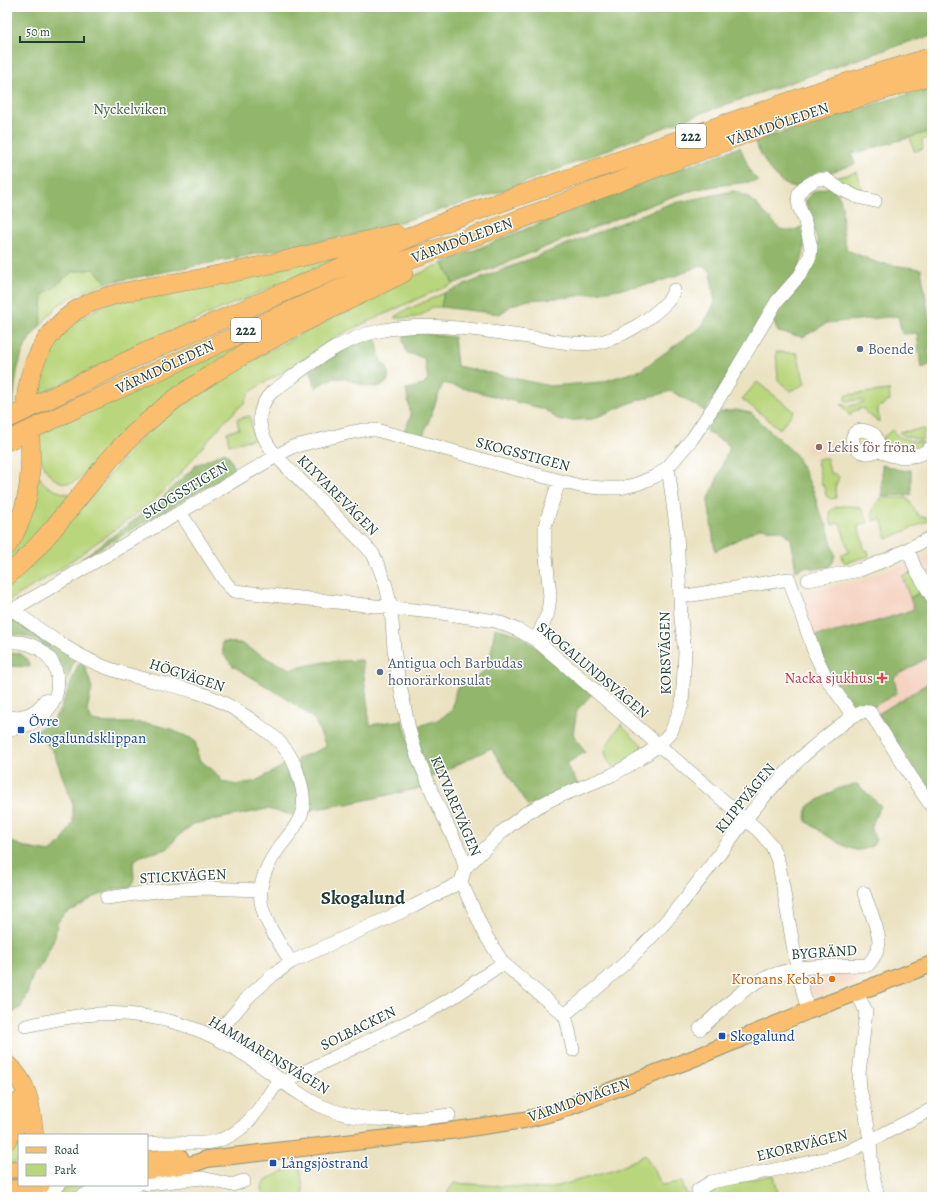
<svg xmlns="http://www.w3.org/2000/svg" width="939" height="1204" viewBox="0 0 939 1204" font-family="Alegreya,serif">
	<rect width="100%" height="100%" fill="#fff"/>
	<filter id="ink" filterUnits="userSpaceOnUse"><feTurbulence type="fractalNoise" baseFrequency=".025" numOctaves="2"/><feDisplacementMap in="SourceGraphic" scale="8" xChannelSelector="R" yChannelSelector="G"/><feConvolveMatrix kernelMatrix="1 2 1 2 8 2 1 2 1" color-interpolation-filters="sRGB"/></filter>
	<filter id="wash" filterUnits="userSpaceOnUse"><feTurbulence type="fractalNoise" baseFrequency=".012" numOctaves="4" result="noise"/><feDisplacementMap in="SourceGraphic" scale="16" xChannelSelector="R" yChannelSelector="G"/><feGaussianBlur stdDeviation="0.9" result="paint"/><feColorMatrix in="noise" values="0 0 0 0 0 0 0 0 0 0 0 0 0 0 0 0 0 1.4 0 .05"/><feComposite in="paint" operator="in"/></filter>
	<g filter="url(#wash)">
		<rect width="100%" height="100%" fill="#ebe2c1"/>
		<!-- built -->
		<path fill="#f5d3c1" d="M807,441L832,442L831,454L807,452Z
			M932,555V798L821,659L802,601L805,593L862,579Z
			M802,962L864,963L868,976L815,995L808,991Z"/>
		<!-- green -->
		<path fill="#b9d67c" stroke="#6c8a58" d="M932,131V137L922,140L923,149L914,151L910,137Z
			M857,172L864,195L862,197L835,178Z
			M352,252L200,318L32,398L40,366L64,328L105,304Z
			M443,263L453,284L426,295L337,336L293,367L263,383L249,393L245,402L222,424L172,483L153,502L56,572L7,602V587L42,555L67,523L148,430L217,378L398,283Z
			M94,269L107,283L74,296L57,306L40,326L43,294L53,288L72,272Z
			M444,293L441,307H432C417,321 412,317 394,318L402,312Z
			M275,324C237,352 200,379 163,407C145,420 126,432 109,447C98,456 84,482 69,483C44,484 39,453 36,435Z
			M776,352L797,353L805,384L790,391L778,380Z
			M757,382L794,411L780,429L742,399Z
			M889,390L890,400L878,408L879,422L866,413L865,409L862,408L852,412L850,416L841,404L850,406L864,402L862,400L848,401L845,400V397L847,395Z
			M250,416L254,439L229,445L227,432L239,429L237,419Z
			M925,429L922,440L904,436L899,432Z
			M892,430C900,440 910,441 922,442V446C914,452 900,454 890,449C887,447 884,442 881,439Z
			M821,458H827L830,473L836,474L839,477L835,487L836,498L831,499L826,496L824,487L822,484L817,460Z
			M39,476C45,488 57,492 70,494L7,569V556L15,544Z
			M882,498H907L919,516L932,519L887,539L881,519L873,521C872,511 872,504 882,498Z
			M843,506C861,507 862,504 868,523L858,526L865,551L868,550L869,556L845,563L843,560L842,554L849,552L840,523L832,525L830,518V511L836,507Z
			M913,572L922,591L910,598L902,576Z
			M621,724L642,745L640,753L614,768L608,761L605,752L608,743Z
			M20,1121L22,1135H19V1162L7,1164V1146Z
			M645,1155L662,1185L682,1182L686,1194L695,1197H444L454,1183L547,1189L615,1170Z
			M300,1164L304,1197H263L262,1186L267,1179Z
			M774,1175L778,1193L786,1197H703L716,1186Z
			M88,1185H114L76,1197H52L64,1188Z"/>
		<!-- forest -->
		<path fill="#92b76c" stroke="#587a50" d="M7,7H932V36L908,42L696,115L500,192L397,223L353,235L107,283L94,269L72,272L53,288L43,294L40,326C18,348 16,375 13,405L7,408Z
			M932,88V131L852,154L855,164L829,173L817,175L796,187H791L780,181L768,167L754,141L891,99Z
			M740,147L751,173L758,181L722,185L697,189L668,198L453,284L443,263C542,222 640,182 740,147Z
			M831,187C847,202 841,212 843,231C844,237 845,244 847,250L878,263L921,269L932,335V347L928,348L931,364L921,369L917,333L902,334L898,316L827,323L803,337L778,332L772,317L816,255L818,242L805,201C811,191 819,189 831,187Z
			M734,191L746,196L757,205L780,229L792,231L801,227C807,246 804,253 798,271L705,411L671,391L635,401L592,419L560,421L544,409L443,383L423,436L404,431L411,416L406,389L424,385L428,379L424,358L407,353L403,340L405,332C422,332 437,336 454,337L457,366L550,386L601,382L641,370L702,326L715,303L712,283L711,271L700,265L676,276L655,283L571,297L529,300L512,305L500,314L441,307L444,293L669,204Z
			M371,338L376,340C378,345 379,357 381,361C383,364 386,365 387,368C389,372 389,380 386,383C371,394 353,378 338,378C329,378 322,383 315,388L313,377L310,371L333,354Z
			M736,410L751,413L796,455L814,492L819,511L827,526L835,555L833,562L829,567L814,569L810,567H803L796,571L791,539L782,531L760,528L715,551L708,501L730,446L706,431L716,413Z
			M225,452L229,457L236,470L81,559L154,506L196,465Z
			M882,465C892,467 901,472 911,470V495L882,496Z
			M922,591L932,608V655L894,677L897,693L873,707L853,709L842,698L811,636C847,631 880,621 914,609L910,598Z
			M7,621H18L75,658L63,692C63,685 64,677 62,670C55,647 30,632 7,635Z
			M495,628L521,635L592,694L577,710L573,734L585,752L566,764L578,784L528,806L491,748L430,778L413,728L440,719L452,710L456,689L474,679L489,667Z
			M222,642L240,643L272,661L291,669L324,662L362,660L370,725L402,720L425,787L347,804L308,810L297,759L326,747L315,720L286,698L233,666L223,654Z
			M16,653C24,654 28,659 30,667L7,666V654Z
			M81,662L85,667L92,688L87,710L92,721C112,725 132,721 151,724C167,727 181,734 195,740L199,760L213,770L223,782L237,785L256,781L288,763L297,787L300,806L296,816L267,809L193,824L177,837L167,849L141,856L133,861L134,879L131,888L115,889L92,898L80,906L65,913L57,923L55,937L42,964L33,975L27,993L21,1007L7,1017V840L27,848L50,852L61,843L73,823V805L54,753L36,731L52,721L60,710L78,665Z
			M930,682L932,685V795L878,714Z
			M857,784L881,806L875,817L871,830L876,840L872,847C867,848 861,851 856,850C843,848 817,829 806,821L807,807L839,788Z"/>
	</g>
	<g filter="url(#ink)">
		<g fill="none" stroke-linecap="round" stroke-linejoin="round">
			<defs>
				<path id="minor" d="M881,449C876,451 871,454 866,453C855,452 847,438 857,431C860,430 863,430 866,431C880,434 875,441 881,449C890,461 923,459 932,446
					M180,512L226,583L234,591L441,613L496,621L520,631L536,640L759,831L772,846L779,864L797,968L808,1011
					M908,549L915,568L932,597
					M808,580L860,570L888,559L932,537
					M13,610C40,630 69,652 100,665C130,678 164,682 196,692C218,698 238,710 257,724C275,736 288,748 296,768C300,780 305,794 303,807C301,821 290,834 281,845C244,894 263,917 291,962
					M7,613L292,447L348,433L364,430H376L421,442L508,467L580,486L602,488H620L637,484L656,476L668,467L692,439L718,400L777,301L800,275L806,264L810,257L811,247L804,218L799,207L798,199L799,193L804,187L817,179H826L839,188L857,197L875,201
					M536,640L548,613L550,596L545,546V526L559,481
					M7,642C74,638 75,725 7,729
					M853,716L865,711L870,712L912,778L932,807
					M7,717C22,718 37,714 45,700
					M465,868L503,831L526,813L550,800L612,775L638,760L659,745L671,732L682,704L685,652L681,619L677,534L668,467
					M107,898L164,890L203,888L260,890
					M857,993L866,1011L859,1074L860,1090L865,1109L870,1141L872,1171L878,1197
					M564,1015C605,983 640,952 674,912C712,868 743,817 784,775C804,753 828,734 853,716L827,679L815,654L789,579L680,597
					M26,1026C48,1021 75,1015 97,1014C129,1012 166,1018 195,1029C222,1039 248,1056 271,1073C286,1084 302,1097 319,1105C359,1124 405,1121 449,1115
					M700,1029C716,1015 732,999 749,987C784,963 828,966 868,965C873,959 879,951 879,942C879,930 868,905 864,893
					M214,1037L249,996L273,975L291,962L414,906L461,882
					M573,1050L567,1022L564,1015L503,963L486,936L461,882L465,868L462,856L435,799L416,753L409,729L397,670L394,649L391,608L386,586L379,567L373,554L362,542C341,521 320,500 299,479C287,467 271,453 264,437C256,421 260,404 272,392C305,368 338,339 379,331C431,320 483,331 535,338C554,341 574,345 593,343C618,341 651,319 668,301C671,298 672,294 674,290
					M147,1144C164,1142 182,1143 199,1143C236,1144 256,1115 274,1087L279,1084L424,1014L455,996L503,963
					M147,1184L202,1178L232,1185L244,1181
					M698,1190L711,1182L784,1168L828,1158L850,1151L932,1109
					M7,1196L15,1197
					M48,1197L53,1190L59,1185
					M80,1197L93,1191L137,1185"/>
				<path id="major" d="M147,1159L180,1157
					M7,1170L19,1169
					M147,1171L193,1164L207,1159L450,1131L524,1120L556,1112L692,1059L808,1011L932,964
					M7,1189L42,1185"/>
				<path id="highway" d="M26,401C29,365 45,332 75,311C103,291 168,285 203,278C268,266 331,250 395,234
					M7,419L142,354L452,219L829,88L932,57
					M7,441L85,404L395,264L489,231L763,127L932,75
					M7,546C29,513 32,476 30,438
					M7,576C47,541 77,498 111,458C124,443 143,425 159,412C173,399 190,389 206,378C268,337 337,306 403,273
					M7,1065C29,1082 31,1109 34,1135
					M7,1140L15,1128L19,1102"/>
			</defs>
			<!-- minor casing -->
			<use href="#minor" stroke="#85907a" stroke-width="14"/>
			<!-- major casing -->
			<use href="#major" stroke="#85907a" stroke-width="18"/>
			<!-- highway casing -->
			<use href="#highway" stroke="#85907a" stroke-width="20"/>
			<!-- minor -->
			<use href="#minor" stroke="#fff" stroke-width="13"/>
			<!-- major -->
			<use href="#major" stroke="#fabe6e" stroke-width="16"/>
			<!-- highway -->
			<use href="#highway" stroke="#fabe6e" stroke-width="19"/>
		</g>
	</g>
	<!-- markers -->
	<g fill="#5c6f8a" stroke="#fff" stroke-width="1.5">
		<circle cx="860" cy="349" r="4"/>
		<circle cx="380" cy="672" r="4"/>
	</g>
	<circle fill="#8d6e63" stroke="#fff" stroke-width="1.5" cx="819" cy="447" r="4"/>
	<path fill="#e0444e" stroke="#fff" stroke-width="1.5" d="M880 672h4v4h4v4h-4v4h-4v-4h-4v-4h4z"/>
	<g fill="#1a4fb4" stroke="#fff" stroke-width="1.5">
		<rect x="17" y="726" width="8" height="8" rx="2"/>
		<rect x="718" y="1032" width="8" height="8" rx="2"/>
		<rect x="269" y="1159" width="8" height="8" rx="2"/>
	</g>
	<circle fill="#e8710a" stroke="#fff" stroke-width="1.5" cx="832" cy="979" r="4"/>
	<g text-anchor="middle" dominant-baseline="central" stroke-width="3" stroke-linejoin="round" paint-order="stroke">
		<!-- shield labels -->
		<g fill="#fff" stroke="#627771" stroke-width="1">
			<rect x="676" y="124" width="30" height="24" rx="3"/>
			<rect x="231" y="318" width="30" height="24" rx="3"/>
		</g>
		<g font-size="14" font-weight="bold" fill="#1f3d34">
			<text x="691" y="136">222</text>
			<text x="246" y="330">222</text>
		</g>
		<!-- park labels -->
		<g font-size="15" fill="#466346" stroke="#fff">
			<text x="130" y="109">Nyckelviken</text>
		</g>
		<!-- street labels -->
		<g font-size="15" fill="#1f3d34" stroke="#fff">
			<text transform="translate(778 124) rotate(-19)">VÄRMDÖLEDEN</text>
			<text transform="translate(462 240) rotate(-20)">VÄRMDÖLEDEN</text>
			<text transform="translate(165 367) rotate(-25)">VÄRMDÖLEDEN</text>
			<text transform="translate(523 454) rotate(15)">SKOGSSTIGEN</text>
			<text transform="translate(185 490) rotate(-31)">SKOGSSTIGEN</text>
			<text transform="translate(338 495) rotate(45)">KLYVAREVÄGEN</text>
			<text transform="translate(665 653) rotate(-91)">KORSVÄGEN</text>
			<text transform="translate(593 670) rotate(40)">SKOGALUNDSVÄGEN</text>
			<text transform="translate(187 675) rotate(18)">HÖGVÄGEN</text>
			<text transform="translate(745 798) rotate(-51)">KLIPPVÄGEN</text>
			<text transform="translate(456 806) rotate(67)">KLYVAREVÄGEN</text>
			<text transform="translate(183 876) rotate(-3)">STICKVÄGEN</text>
			<text transform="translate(824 952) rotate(-4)">BYGRÄND</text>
			<text transform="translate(358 1028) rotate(-26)">SOLBACKEN</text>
			<text transform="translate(269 1055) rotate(31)">HAMMARENSVÄGEN</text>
			<text transform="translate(579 1100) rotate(-19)">VÄRMDÖVÄGEN</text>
			<text transform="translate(802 1145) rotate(-14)">EKORRVÄGEN</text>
		</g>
		<!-- service labels -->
		<g font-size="15" fill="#4e5e75" stroke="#fff" text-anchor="start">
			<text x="868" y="349">Boende</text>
			<text x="388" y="663">Antigua och Barbudas<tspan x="388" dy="17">honorärkonsulat</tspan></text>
		</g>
		<!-- education labels -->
		<g font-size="15" fill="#785e54" stroke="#fff" text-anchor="start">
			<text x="827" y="447">Lekis för fröna</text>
		</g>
		<!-- health labels -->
		<g font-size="15" fill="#be3a42" stroke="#fff" text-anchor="end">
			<text x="873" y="678">Nacka sjukhus</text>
		</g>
		<!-- transit labels -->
		<g font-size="15" fill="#164399" stroke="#fff" text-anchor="start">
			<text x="29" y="721">Övre<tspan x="29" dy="17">Skogalundsklippan</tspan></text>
			<text x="730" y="1036">Skogalund</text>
			<text x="281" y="1163">Långsjöstrand</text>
		</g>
		<!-- food labels -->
		<g font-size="15" fill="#c56008" stroke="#fff" text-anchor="end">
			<text x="824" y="979">Kronans Kebab</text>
		</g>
		<!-- district labels -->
		<g font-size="19" font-weight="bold" fill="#1f3d34" stroke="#fff">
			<text x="363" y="898">Skogalund</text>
		</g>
	</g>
	<!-- margin -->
	<rect width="939" height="1204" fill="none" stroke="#fff" stroke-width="24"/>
	<!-- legend -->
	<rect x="18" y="1134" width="130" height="52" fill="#ffffff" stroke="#a5b1ae"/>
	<rect x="26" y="1147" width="20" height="6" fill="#fabe6e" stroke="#a5b1ae"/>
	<text x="54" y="1154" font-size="12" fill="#1f3d34">Road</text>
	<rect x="26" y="1164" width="20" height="12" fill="#b9d67c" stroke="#a5b1ae"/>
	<text x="54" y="1174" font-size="12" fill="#1f3d34">Park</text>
	<!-- scale -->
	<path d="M20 36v6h64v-6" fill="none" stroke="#1f3d34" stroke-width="2"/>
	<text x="26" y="36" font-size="12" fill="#1f3d34" stroke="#ffffff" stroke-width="3" paint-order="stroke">50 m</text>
</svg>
